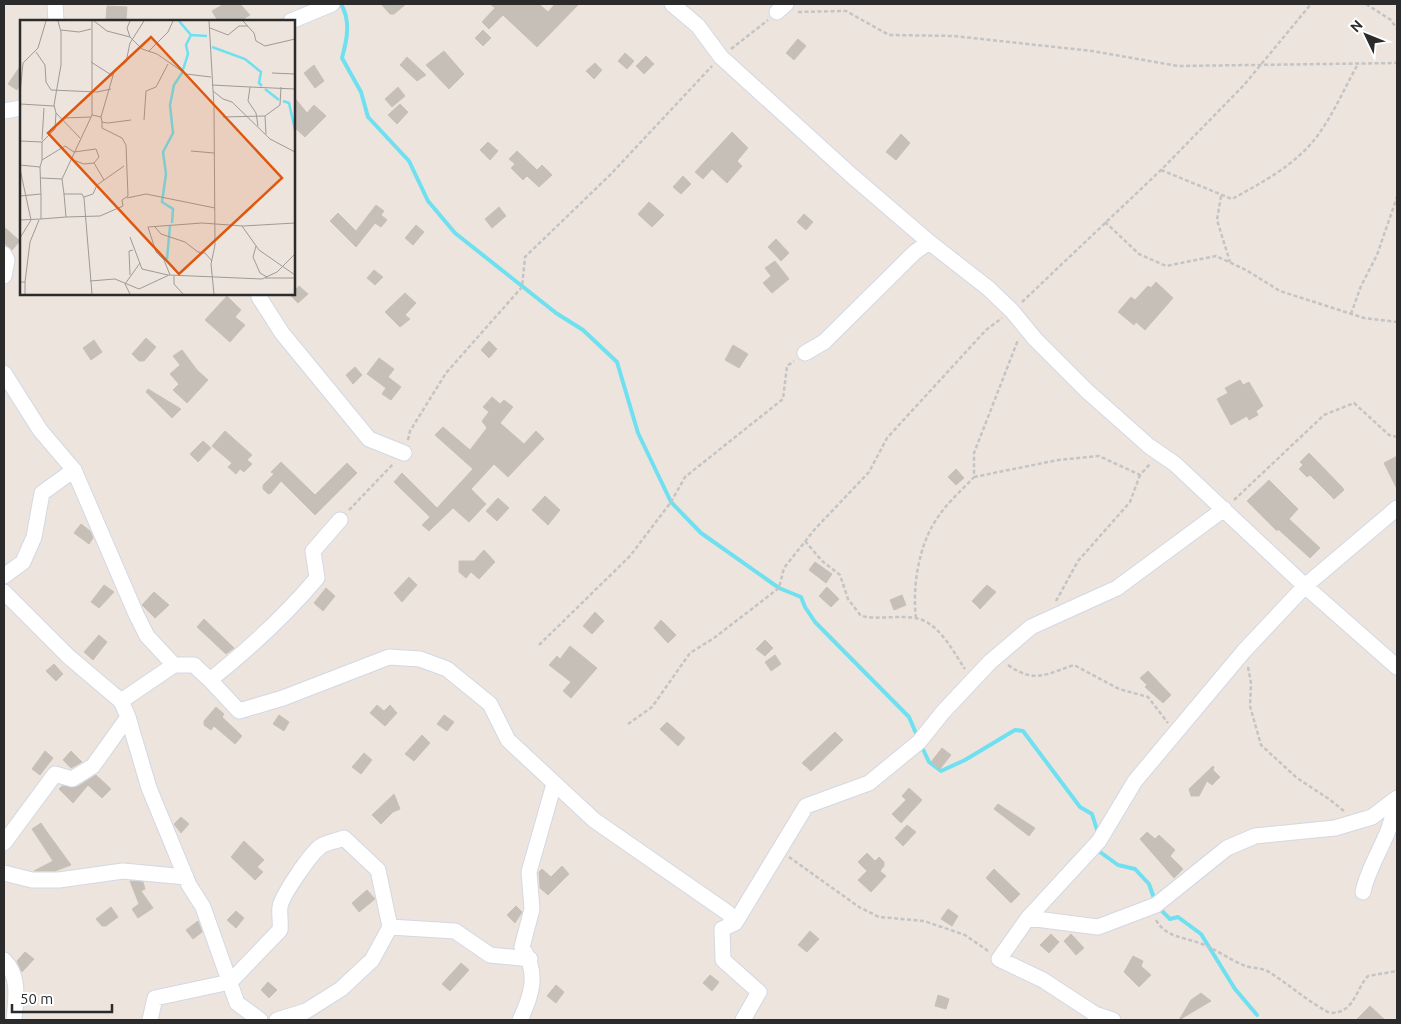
<svg xmlns="http://www.w3.org/2000/svg" width="1401" height="1024" viewBox="0 0 1401 1024" font-family="Ubuntu,sans-serif">
	<rect width="100%" height="100%" fill="#ede4dd"/>
	<g fill="none" stroke-linecap="round" stroke-linejoin="round">
		<!-- stream -->
		<path stroke="#6fe0f0" stroke-width="4" d="M341,4C351,21 347,40 342,58L361,92L368,117L409,161L428,201L455,233L556,313L583,330L617,362L638,433L671,502L701,533L779,588L801,597L805,607L815,622L909,717L918,738
			M921,745L929,762L941,771L965,760L1015,730L1023,731L1080,807L1092,814L1098,833
			M1100,847V852L1118,865L1135,869L1149,884L1155,901
			M1158,907L1170,919L1178,917L1201,934L1235,989L1257,1015"/>
	</g>
	<!-- building -->
	<path fill="#c6bfb8" stroke="#c9c0b6" d="M224,4H240L250,15L240,21H218L212,11Z
		M381,4H406L394,14H390Z
		M490,4H539L548,12L555,4H579L537,47L503,15L489,29L482,22L495,8Z
		M107,6L127,7L126,20L106,19Z
		M483,30L491,38L483,46L475,38Z
		M798,39L806,46L794,60L786,53Z
		M444,51L464,74L449,89L426,65Z
		M625,53L634,61L627,69L618,61Z
		M646,56L654,64L644,74L636,66Z
		M407,57L426,75L417,81L400,65Z
		M595,63L602,70L594,79L586,71Z
		M21,65V83L17,90L8,84Z
		M314,65L324,81L315,88L304,73Z
		M398,87L405,96L392,107L385,99Z
		M294,97L307,113L314,105L326,116L305,137L294,127Z
		M400,104L408,112L397,124L388,115Z
		M732,132L748,148L737,161L742,166L727,183L712,169L703,179L695,172Z
		M901,134L910,143L896,160L886,152Z
		M488,142L498,151L490,160L480,150Z
		M517,151L537,170L542,165L552,175L539,187L527,176L523,180L511,168L515,164L509,159Z
		M683,176L691,184L681,194L673,187Z
		M649,202L664,215L652,227L638,214Z
		M376,205L384,211L381,215L387,220L381,227L375,223L356,247L330,221L338,213L356,231Z
		M499,207L506,216L492,228L485,219Z
		M804,214L813,222L806,230L797,222Z
		M416,225L424,232L413,245L405,238Z
		M4,227L20,241L12,250L4,243Z
		M776,239L789,253L781,261L768,247Z
		M775,261L789,279L772,293L763,283L771,276L765,268Z
		M374,270L383,277L375,285L367,278Z
		M1156,282L1173,298L1145,330L1136,322L1134,325L1118,312L1131,297L1135,300L1148,286L1151,288Z
		M299,286L308,294L298,303L290,295Z
		M405,293L416,303L405,315L410,319L400,327L385,312Z
		M227,296L241,310L235,317L245,325L230,342L205,320Z
		M146,338L156,347L144,361H139L132,354Z
		M94,340L102,352L91,360L83,348Z
		M489,341L497,349L489,358L481,350Z
		M733,345L748,354L739,368L725,360Z
		M182,350L197,370L208,380L187,403L173,390L179,384L170,374L180,365L173,356Z
		M379,358L394,369L388,377L401,387L391,400L382,394L386,388L367,374Z
		M355,367L362,375L353,384L346,375Z
		M1240,380L1243,385L1249,382L1263,406L1256,411L1258,415L1249,420L1247,416L1231,425L1217,399L1228,393L1225,388Z
		M148,389L181,409L172,418L146,392Z
		M492,397L500,404L504,400L513,407L500,423L524,444L536,431L544,439L508,477L494,464L471,489L486,504L469,522L453,508L429,531L422,525L430,517L394,482L402,473L437,508L473,469L435,435L443,427L470,450L487,428L482,421L489,412L483,407Z
		M225,431L252,455L247,460L252,464L244,472L240,469L236,474L228,467L232,463L212,446Z
		M203,441L211,448L198,462L190,454Z
		M1309,453L1342,487L1344,490L1334,499L1310,475L1307,477L1299,469L1303,465L1300,462Z
		M1397,456V489L1384,463Z
		M281,462L315,495L347,463L357,473L315,515L281,481L271,493L268,494L263,489V485L274,474L271,472Z
		M956,469L964,478L956,485L948,477Z
		M1269,480L1298,509L1289,519L1320,548L1310,558L1278,529L1277,531L1247,501Z
		M545,496L560,510L548,525L532,510Z
		M498,498L509,508L497,521L486,511Z
		M81,524L90,531L93,538L89,544L74,533Z
		M484,550L495,562L479,579L471,572L466,578L459,572V561H474Z
		M815,562L832,574L826,583L809,570Z
		M409,577L417,585L402,602L394,593Z
		M104,585L114,592L99,608L91,602Z
		M987,585L996,592L980,609L972,601Z
		M827,587L839,599L831,607L819,596Z
		M326,588L335,596L323,611L314,603Z
		M154,592L169,605L155,618L142,605Z
		M902,595L906,605L894,610L890,600Z
		M595,612L604,621L592,634L583,626Z
		M204,619L234,648L226,654L197,627Z
		M661,620L676,635L668,643L654,628Z
		M99,635L107,642L93,660L84,652Z
		M765,640L773,648L765,656L756,649Z
		M570,646L597,668L571,698L563,691L571,682L549,665L557,656L560,659Z
		M775,655L781,664L771,671L765,662Z
		M54,664L63,674L56,681L46,671Z
		M1148,671L1171,695L1163,703L1145,687L1147,685L1140,678Z
		M377,705L384,711L390,705L397,713L385,726L370,713Z
		M216,707L224,714L222,717L242,736L235,744L214,726L211,730L204,725V721Z
		M279,715L289,722L284,731L273,724Z
		M444,715L454,722L447,731L437,724Z
		M667,722L685,738L678,746L660,729Z
		M835,732L843,740L811,771L802,763Z
		M422,735L430,743L414,761L405,754Z
		M942,748L951,755L940,769L931,762Z
		M45,751L53,758L40,775L32,769Z
		M71,751L82,762L71,768L63,760Z
		M364,753L372,760L361,774L352,767Z
		M1213,766L1214,767L1213,770L1220,777L1212,785L1207,781L1199,796H1191L1189,789Z
		M96,775L111,789L102,798L88,785L73,803L59,789L62,786L77,787Z
		M909,788L922,800L901,823L892,814L906,800L902,796Z
		M394,794L400,809L393,812L381,824L372,815Z
		M998,804L1035,828L1029,836L994,809Z
		M181,817L189,824L181,833L174,824Z
		M41,823L47,832L71,865L55,871H34L53,861L32,829Z
		M907,825L916,832L903,846L895,838Z
		M1147,832L1155,839L1159,835L1175,850L1170,856L1183,869L1174,878L1140,839Z
		M244,841L264,860L257,867L263,872L255,880L231,857Z
		M867,853L875,861L879,857L884,862V866L880,871L886,876L871,892L858,880L867,871L858,862Z
		M562,866L569,874L548,895L540,888L539,872L542,869L551,877Z
		M994,869L1020,894L1011,903L986,878Z
		M130,881L143,882L145,889L141,891L153,908L138,918L132,909L139,904Z
		M367,890L375,899L359,912L352,903Z
		M516,906L522,912L515,923L507,915Z
		M111,907L118,917L106,926H102L96,919Z
		M948,909L958,916L952,926L941,919Z
		M236,911L244,918L236,928L227,920Z
		M198,921L202,932L193,939L186,930Z
		M810,931L819,939L807,952L798,945Z
		M1051,934L1059,942L1049,953L1040,945Z
		M1071,934L1084,948L1076,955L1064,941Z
		M25,952L34,959L22,972L17,961Z
		M1133,956L1143,961L1141,966L1151,975L1139,987L1124,972Z
		M461,963L469,970L450,991L442,984Z
		M710,975L719,982L712,991L703,983Z
		M268,982L277,990L269,998L261,990Z
		M556,985L564,992L556,1003L547,996Z
		M1201,993L1211,1001L1179,1020L1191,1000Z
		M938,995L949,999L946,1009L935,1006Z
		M1370,1006L1385,1020H1356Z"/>
	<g fill="none" stroke-linecap="round" stroke-linejoin="round">
		<defs>
			<path id="minor" d="M55,4L56,21
				M672,4L698,26L721,57L851,175L929,242L988,288L1012,311L1035,339L1087,391L1149,446L1175,464L1305,586L1397,667
				M777,12L786,4
				M291,21L332,4
				M4,111L21,108
				M4,254L7,260L4,276
				M260,294L259,297L282,333L369,439L404,453
				M805,353L824,342L915,252L929,242
				M4,373L40,430L74,470L136,614L147,636L174,665L121,701L128,717L149,788L189,885L203,907L237,1003L260,1020
				M4,576L23,562L34,537L42,493L74,470
				M4,592L69,657L121,701
				M174,665H194L210,680C249,649 285,616 317,578L313,551L340,520
				M210,680L239,711L283,698L389,657L420,659L447,669L490,704L508,740L594,820L728,913L735,923L722,929L723,960L759,992L743,1020
				M4,843L55,774L72,779L93,766L128,717
				M4,873L32,880H59L123,871L186,877
				M1363,892C1369,861 1395,832 1394,801
				M1028,918L1098,927L1156,905L1227,848L1255,836L1335,828L1372,817L1397,798
				M735,923L806,806L869,783L919,742L943,712L990,662L1031,627L1117,588L1224,509
				M4,960C20,976 16,998 14,1020
				M150,1020L155,998L230,982L280,930C281,922 279,913 280,907C282,895 311,853 321,846C327,842 337,841 344,838L378,870L390,927L455,931L490,955L530,959
				M277,1020L306,1011L341,989L372,960L390,927
				M520,1020C532,995 539,973 522,947L532,909L529,872L554,784
				M1113,1020L1095,1014L1043,980L999,959L1028,918L1099,841L1135,781L1244,651L1305,586L1397,508"/>
		</defs>
		<!-- minor casing -->
		<use href="#minor" stroke="#d2d8e4" stroke-width="17"/>
		<!-- path -->
		<path stroke="#c4c4c4" stroke-width="2.5" stroke-dasharray="4 2.5" stroke-linecap="butt" d="M1366,4L1391,20L1397,29
			M798,12L846,11L889,35L954,36L1092,51L1178,66L1397,63
			M731,49L768,20
			M1161,170L1232,199C1263,182 1297,164 1318,135C1334,113 1345,87 1358,64
			M1221,196L1217,220L1230,262
			M1105,222L1139,254L1166,266L1216,256L1246,270L1280,291L1364,318L1397,322
			M1022,302L1161,170L1244,85L1311,4
			M1351,314L1361,286L1377,255L1397,197
			M408,440L410,431L446,373L522,287L525,257L611,174L712,66
			M974,477L1058,460L1099,456L1140,475L1150,464
			M1234,500L1324,415L1354,403L1389,435L1397,437
			M349,510L394,463
			M805,541L822,561L840,575L848,599L861,616C879,620 897,615 915,618C939,622 952,650 965,669
			M1056,601L1078,561L1130,502L1140,475
			M916,618C912,587 919,543 938,517C948,502 962,490 974,477V453L1018,340
			M539,645L630,556L671,502L685,477L783,399L787,366L794,361
			M1008,665C1035,684 1046,674 1074,665L1119,689L1148,697L1168,723
			M1248,667L1251,683L1250,706L1261,745L1297,778L1329,799L1344,811
			M628,724L652,707L690,653L714,638L779,588L784,568L815,529L869,472L887,438L986,330L1002,318
			M789,857L859,907L879,917L924,921L965,935L988,951
			M1156,920C1166,938 1185,937 1202,944C1217,950 1229,959 1243,965C1251,969 1262,967 1269,972C1290,985 1308,1002 1330,1013C1355,1013 1355,990 1368,976L1397,971"/>
		<!-- minor -->
		<use href="#minor" stroke="#fff" stroke-width="15"/>
	</g>
	<!-- overview -->
	<g transform="translate(20 20)">
		<rect width="275" height="275" fill="#ede4dd"/>
		<path fill="none" stroke="#6fe0f0" stroke-width="2.5" d="M171,15L187,16M192,27L225,39L241,52L239,63L242,66M245,69L259,80M263,81L269,83L275,110M152,203L153,189L142,182L146,154L143,132L153,113L150,85L154,65L162,53L168,34L166,25L171,15L159,1M147,239L150,206"/>
		<path fill="none" stroke="#9f9a96" stroke-width="1" d="M38,1L41,12V45L34,85L36,93L60,118M72,1V95M74,1L87,11L110,17L122,29L137,34L166,54L191,57M189,1L194,87L195,225L191,244L194,274M223,1L234,13L236,21L245,26L275,19M190,8L208,15L219,6H228M41,10L59,12L71,9M110,17L107,8L110,1M129,31L148,12L153,1M16,32L25,45L26,62L31,70L77,72L91,69M71,42L93,56M252,53L275,54M192,65L230,67L228,81L236,93L238,106M230,67L275,69M193,71L203,79L212,82L250,119L275,132M0,73L3,43L18,28L26,1M0,84L34,86M81,97L82,102L88,103L111,100M203,97L245,96M43,98L71,97M124,100L126,71L136,67L148,44M246,114L245,96L260,85L261,67M22,120L24,88M0,121L22,122V140M22,122L35,109L36,93M171,131L194,133M53,140L64,144L74,143M0,145L20,147L21,177V199L0,200M20,147L22,140L45,126L54,132L76,129L79,137L74,143L84,160M0,149L11,200L0,218M21,158L42,159M44,174L46,197L80,196L103,186L102,180L108,176L106,125L102,118L82,108V102M0,176L21,174M64,177L73,174L77,165L104,146M107,178L126,174L195,188M21,199L46,197M222,206L239,230L275,255M135,207L141,214L165,222L178,232L185,233L192,241M110,217L122,249L148,255M236,226L233,237L240,253L247,257M110,255L109,231L113,230M150,255L144,240L136,232L128,207L182,203L223,206L275,203M154,256V264L163,274M245,258H275M70,261L95,259L119,269L149,255L242,259L257,252L275,234M0,262H5V274M5,262L10,222L19,200M72,274L64,178L62,174H44L42,159L72,95L81,97L94,52L106,42L110,23L124,1M110,274L105,264L120,243"/>
		<path fill="#df570e" fill-opacity="0.15" stroke="#df570e" stroke-width="2.5" d="M131,17L262,158L159,254L28,113Z"/>
		<rect width="275" height="275" fill="none" stroke="#2b2b2b" stroke-width="2.5"/>
	</g>
	<!-- border -->
	<rect width="1401" height="1024" fill="none" stroke="#2b2b2b" stroke-width="10"/>
	<!-- north arrow -->
	<g transform="translate(1366 35) rotate(313)" stroke="#ffffff" stroke-width="4" paint-order="stroke">
	<path d="M0-4L9 19L0 12L-9 19Z" fill="#2b2b2b"/>
	<text y="-8" font-size="14" font-weight="bold" text-anchor="middle" fill="#2b2b2b">N</text>
	</g>
	<!-- scale -->
	<path d="M12 1004v8h100v-8" fill="none" stroke="#2b2b2b" stroke-width="2.5"/>
	<text x="20" y="1004" font-size="15" fill="#2b2b2b" stroke="#ffffff" stroke-width="4" paint-order="stroke">50 m</text>
</svg>
